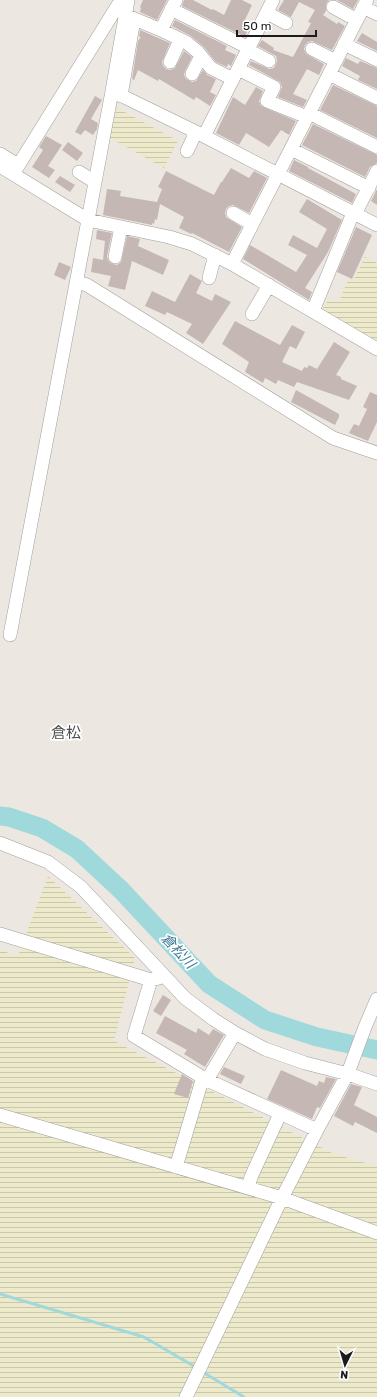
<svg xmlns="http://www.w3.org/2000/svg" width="377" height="1397" viewBox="0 0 377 1397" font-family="Rubik,'Noto Sans JP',sans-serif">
	<defs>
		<pattern id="farmland-rules" width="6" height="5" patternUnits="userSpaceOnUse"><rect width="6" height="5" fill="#ede9cb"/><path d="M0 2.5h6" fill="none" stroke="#cbc7ae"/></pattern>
	</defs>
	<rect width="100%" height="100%" fill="#ede7e1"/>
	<!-- farmland -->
	<path fill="url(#farmland-rules)" d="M116,107L178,141L164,168L110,138Z
		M365,257L377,263V341L322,310L329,299L339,302L348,280L353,281Z
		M48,876L135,958L114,1041L334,1154L377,1166V1397H0V950L18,956Z"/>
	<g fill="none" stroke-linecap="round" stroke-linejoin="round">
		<!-- stream -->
		<path stroke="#a0d9dc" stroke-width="3" d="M0,1294L144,1337L197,1368
			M201,1371L244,1397"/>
		<!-- river -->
		<path stroke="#a0d9dc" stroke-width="19" d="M0,816L9,817L42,828L77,849L121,890L209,984L265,1020L317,1037L377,1050"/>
	</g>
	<!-- building -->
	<path fill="#c5b8b4" d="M143,0H167L157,20L140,12L141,8L140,7Z
		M184,0H193L212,10L213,9L224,15L231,0H242L252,5L242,26L248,29L245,37L182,6Z
		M284,0H329L326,4V11L323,15L337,24L338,22L345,26L332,50L312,41L308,42L305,45L304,49L306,54L324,64L319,75L307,69L293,94L307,100L303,107L278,97L282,87L280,82L249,65L251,61L269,69L274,68L276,64L277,60L276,56L258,46L262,40L274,48L273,50L293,57L311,23L308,22L315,10L299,2L291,17L278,10Z
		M337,0H358L353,9Z
		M175,20L227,46L225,50L236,55L231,66L228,64L227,67L216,62L204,47L191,36L172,26Z
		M140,30L170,43L162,62L163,66L166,69L170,70L175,68L184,51L192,57L185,71L184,75L186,79L192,82L196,81L203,70L207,75L216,79L210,92L216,95L210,106L196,97L194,100L159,79L158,81L138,70L134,80L132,79L138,41L141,37H139Z
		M362,33L377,42V51L357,41Z
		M346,58L358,64L360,61L377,68V89L358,80L360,76L342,66Z
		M333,85L377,106V138L320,110Z
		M256,87L263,91L259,101L261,106L296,121L289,135L281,130L269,147L246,133L239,145L216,133L233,97L245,105Z
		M95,96L102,100L91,119L98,123L97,129L93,135L85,130L81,135L75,132Z
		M313,124L377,155V163L370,167L365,177L302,145Z
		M46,136L62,145L48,166L55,170L49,178L32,167L43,150L39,147Z
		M68,142L83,153L77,161L62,150Z
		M294,160L308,167V168L356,194L352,203L289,171Z
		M231,168L249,178L254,171L267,178L249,213L233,205L229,206L226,209L225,213L226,217L242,227L229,252L192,233L191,234L179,228L184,217L160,204L157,220L155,219L154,224L152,223V225L103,215L107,189L121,191L120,196L157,202L162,189L158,187L166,171L214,195L221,182H222Z
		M60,176L75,185L70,192L55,182Z
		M377,189V205L371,201Z
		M307,199L342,220L328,252L305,288L312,292L309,300L243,259L250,245L296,272L307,255L288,245L293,235L317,248L327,229L299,212Z
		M356,227L372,235L352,279L337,272Z
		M97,230L112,233L107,256L108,260L110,263L117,265L121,262L127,236L140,239L138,246L169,260L163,275L132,261L125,290L108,286L111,276L91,272L93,258L103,260L105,241L96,239Z
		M59,262L71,267L65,280L54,275Z
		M190,274L202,281L196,293L212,301L215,294L231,302L203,344L186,333L192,324L167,312L165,315L145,306L152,291L175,302Z
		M235,321L280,345L292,325L305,332L296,349L290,346L282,362L302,371L304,367L307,368L309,365L317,369L334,342L350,352L336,375L341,377V379L357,386L349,400L297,382L294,387L278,380L276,384L265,378L263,383L245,372L249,362L222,344Z
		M296,390L339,414V417L335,425L291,402Z
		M370,392L377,395V422L368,441L349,433L354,424L359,426L367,409L363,407Z
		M163,995L171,1000L161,1016L153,1011Z
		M165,1016L196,1033L198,1028L209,1035L213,1029L224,1035L205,1067L184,1054L187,1050L156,1033Z
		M224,1067L245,1076L241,1084L220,1074Z
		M281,1070L317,1086L319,1081L324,1083L326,1077L336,1079L320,1108L317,1107L312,1119L267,1099Z
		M182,1074L193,1081L188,1098L174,1094Z
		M351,1084L362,1087L354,1105L377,1117V1133L355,1122L353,1126L334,1116Z"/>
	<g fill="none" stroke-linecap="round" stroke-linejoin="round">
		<defs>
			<path id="minor" d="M128,0L112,91L196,132L377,225
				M333,7L357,20
				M363,7L377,14
				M171,9L249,48
				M267,13L286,23
				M125,15L161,30L186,42L198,52L211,68L233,79
				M161,30L176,0
				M344,44L377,60
				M312,49L336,61
				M248,50L269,61
				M170,62L180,40
				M238,69L274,87L267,101L307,117
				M192,74L201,56
				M329,74L377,98
				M121,96L134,19
				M309,113L377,147
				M204,136L273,0
				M291,149L369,188
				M187,151L196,132
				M0,154L18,165
				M0,166L88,220L112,91
				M79,172L95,182
				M13,174L118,5L124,0
				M233,213L252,224
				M355,214L377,171
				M115,257L121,227
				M232,264L367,0
				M209,278L215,255
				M77,282L87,285L333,438L377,453
				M313,311L353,213
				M252,314L269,285
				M10,635L88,220L169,237L192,244L232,264L377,349
				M0,843L48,862L81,887L185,998L213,1019L235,1033L265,1049L305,1063L348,1074L377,1084
				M0,934L151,980L159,978
				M151,980L134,1036L207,1080L317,1130
				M207,1080L235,1033
				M0,1115L282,1198L377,1233
				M176,1167L203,1077
				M248,1188L251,1177L280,1114
				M186,1397L282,1198L317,1130L348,1073L365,1027L377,999"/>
		</defs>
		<!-- minor casing -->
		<use href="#minor" stroke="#9f9f9f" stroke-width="14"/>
		<!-- minor -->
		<use href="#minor" stroke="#fff" stroke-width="13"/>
	</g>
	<g text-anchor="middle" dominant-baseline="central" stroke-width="3.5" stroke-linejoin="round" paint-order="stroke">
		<!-- water labels -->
		<g font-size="14" font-style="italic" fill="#407a94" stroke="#fff">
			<text transform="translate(178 951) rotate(47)">倉松川</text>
		</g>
		<!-- quarter labels -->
		<g font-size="15" fill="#4e4e4e" stroke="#fff">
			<text x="66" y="733">倉松</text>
		</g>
	</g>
	<!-- north arrow -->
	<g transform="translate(345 1365) rotate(185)" stroke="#ffffff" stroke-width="3" paint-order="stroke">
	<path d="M0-3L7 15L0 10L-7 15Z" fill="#1b1b1b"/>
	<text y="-6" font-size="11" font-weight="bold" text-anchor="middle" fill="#1b1b1b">N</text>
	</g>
	<!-- scale -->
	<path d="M237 30v6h79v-6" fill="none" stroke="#1b1b1b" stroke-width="2"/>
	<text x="243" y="30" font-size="12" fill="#1b1b1b" stroke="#ffffff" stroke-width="3" paint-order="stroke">50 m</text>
</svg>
